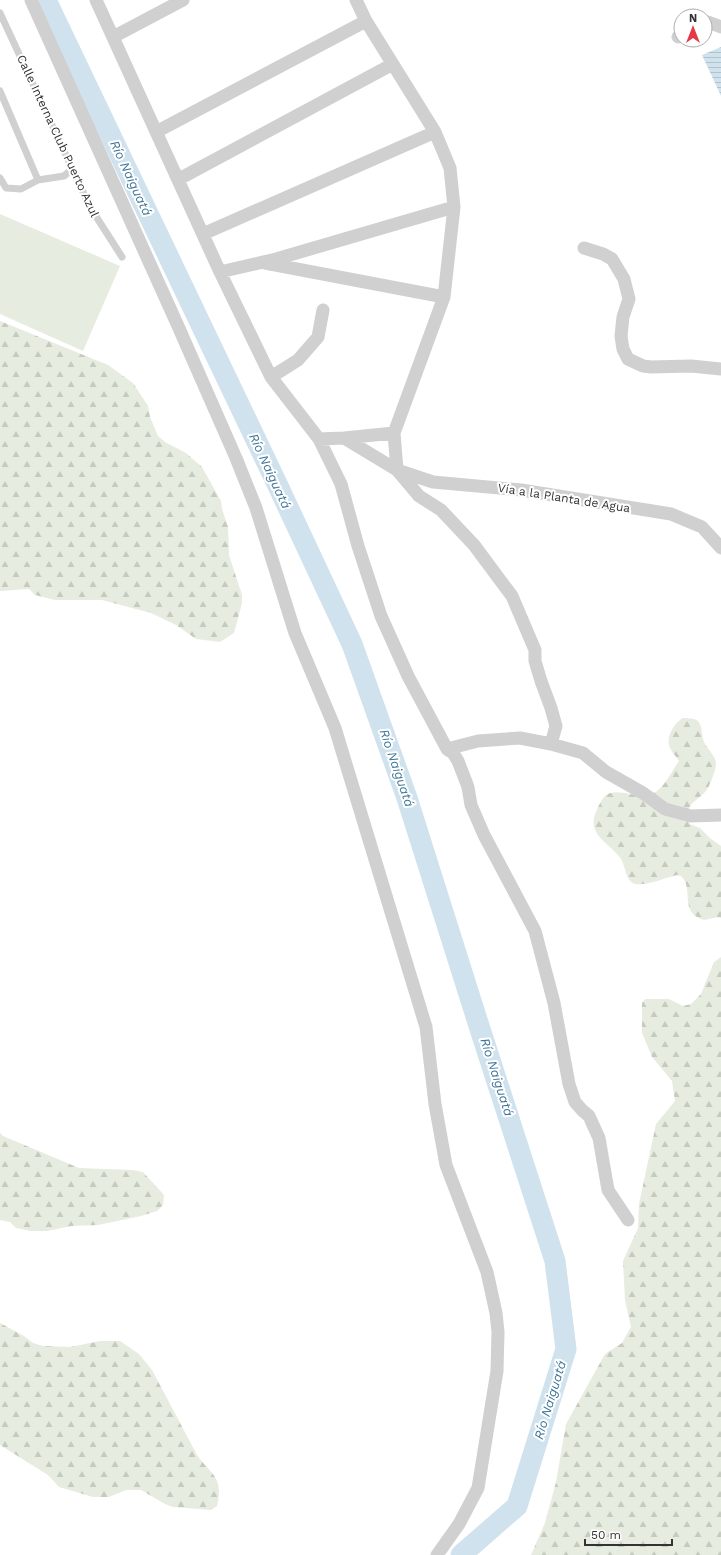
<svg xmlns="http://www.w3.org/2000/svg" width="721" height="1555" viewBox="0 0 721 1555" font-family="'Work Sans',sans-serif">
	<defs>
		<pattern id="forest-firs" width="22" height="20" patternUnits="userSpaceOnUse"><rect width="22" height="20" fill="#e6ecdf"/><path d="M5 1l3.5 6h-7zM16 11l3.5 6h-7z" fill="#c6cbc0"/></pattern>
		<pattern id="water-rules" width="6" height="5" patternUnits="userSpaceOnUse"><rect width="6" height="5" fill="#cfe2ee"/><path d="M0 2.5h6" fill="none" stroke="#b2c2cd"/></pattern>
	</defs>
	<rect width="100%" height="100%" fill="#fff"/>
	<!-- forest -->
	<path fill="url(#forest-firs)" d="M0,321L108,365L133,383L148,406L150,417L158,436L165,442L186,453L202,467L221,501L222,509L228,527L229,555L242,595V603L234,633L220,642L196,639L176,625L151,613L102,600H55L35,595L29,589L0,591Z
		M683,718C688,718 694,718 698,721C703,727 701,735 704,742C707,749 715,755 716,763C716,770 712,779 709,786C702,801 687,798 687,820L690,824L700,828L710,838L721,846V918L718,917L704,920C678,912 695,890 681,876L677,875C666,878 645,886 635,884C625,881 626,866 621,859C610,843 586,835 596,812C598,807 601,800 605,796C616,786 638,800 652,794C664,789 672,771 679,761C676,756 672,753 670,748C665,738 674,723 683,718Z
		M721,957V1555H531L545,1523L556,1482L566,1424L605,1354L622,1343L631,1327L625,1300L623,1261L638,1228L639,1204L656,1124L675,1101L672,1081L652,1057L642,1033V1003L645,999H669L683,1006L691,1004L701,994L714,962Z
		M0,1133L3,1136L79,1168L132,1170L143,1172L164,1195L163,1205L157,1211L141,1216L98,1225L71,1226L47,1231H31L16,1228L10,1222L0,1220Z
		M0,1323L24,1336L33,1343L43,1346L70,1347L100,1341H120L139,1354L152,1370L197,1455C211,1475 224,1476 217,1506L211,1510L173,1507L165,1504L141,1490H126L109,1497H93L59,1487L48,1475L0,1445Z"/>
	<!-- garden -->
	<path fill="#e6ecdf" d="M0,214L120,266L83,351L0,314Z"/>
	<!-- water -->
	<path fill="url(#water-rules)" d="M721,47V96L702,55Z"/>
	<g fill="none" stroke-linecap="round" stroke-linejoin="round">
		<!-- river -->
		<path stroke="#cfe2ee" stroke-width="21" d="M46,0L279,488L352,644L407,798L480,1029L555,1261L566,1349L517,1506L461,1555"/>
		<!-- service -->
		<path stroke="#d0d0d0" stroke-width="7" d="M0,13L90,207L122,257
			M0,91L38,180L21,189L6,188L0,178
			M38,180L64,176L72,169"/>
		<!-- minor -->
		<path stroke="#d0d0d0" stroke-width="13" d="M31,0L178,326L236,458L256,508L295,633L335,728L426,1027L435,1104L446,1165L487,1272L496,1313L498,1332L497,1371L478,1488L459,1524L437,1555
			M96,0L220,272L271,377L319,439L341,484L358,546L381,616L408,676L447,749L478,741L520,738L551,744L583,753L606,772L643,793L665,809L691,816L721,815
			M356,0L366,21L435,132L450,168L454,207L444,297L394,433L397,470
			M705,24L708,22L721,27
			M113,37L183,0
			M678,37L681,35
			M156,132L366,21
			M179,179L393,64
			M203,234L435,132
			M584,248L603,254L612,259L624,279L629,299L623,317L621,336L623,349L628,359L643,366L651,367L691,366L721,369
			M265,263L444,297
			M220,272L276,259L454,207
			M271,377L298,360L318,337L323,310
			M344,438L397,470L419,496L441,510L474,545L512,596L535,650V661L541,681L551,708L556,726L551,744
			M319,439L344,438L394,433
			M397,470L433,482L521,490L671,514L702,527L721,548
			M447,749L453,753L458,761L468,787L471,805L484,835L535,931L554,1003L569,1084L575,1102L582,1110L589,1116L599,1138L608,1190L628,1220"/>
	</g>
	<g text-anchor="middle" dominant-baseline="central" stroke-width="4" stroke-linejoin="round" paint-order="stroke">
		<!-- street labels -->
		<g font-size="12" fill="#333" stroke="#fff">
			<text transform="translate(58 136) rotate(65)">Calle Interna Club Puerto Azul</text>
			<text transform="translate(564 498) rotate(9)">Vía a la Planta de Agua</text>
		</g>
		<!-- water labels -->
		<g font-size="13" font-style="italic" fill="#3f7597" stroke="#fff">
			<text transform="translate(131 178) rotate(65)">Río Naiguatá</text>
			<text transform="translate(270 471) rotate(65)">Río Naiguatá</text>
			<text transform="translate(397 768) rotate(71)">Río Naiguatá</text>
			<text transform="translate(497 1077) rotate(72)">Río Naiguatá</text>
			<text transform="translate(550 1400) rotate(-73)">Río Naiguatá</text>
		</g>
	</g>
	<!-- north arrow -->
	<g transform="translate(693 28)"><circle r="19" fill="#ffffff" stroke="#adadad"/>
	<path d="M0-3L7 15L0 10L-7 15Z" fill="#e63946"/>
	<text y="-6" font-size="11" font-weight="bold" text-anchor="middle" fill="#333333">N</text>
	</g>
	<!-- scale -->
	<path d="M585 1539v6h87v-6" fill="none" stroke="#333333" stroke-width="2"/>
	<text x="591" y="1539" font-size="12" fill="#333333" stroke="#ffffff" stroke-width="3" paint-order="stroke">50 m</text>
</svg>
